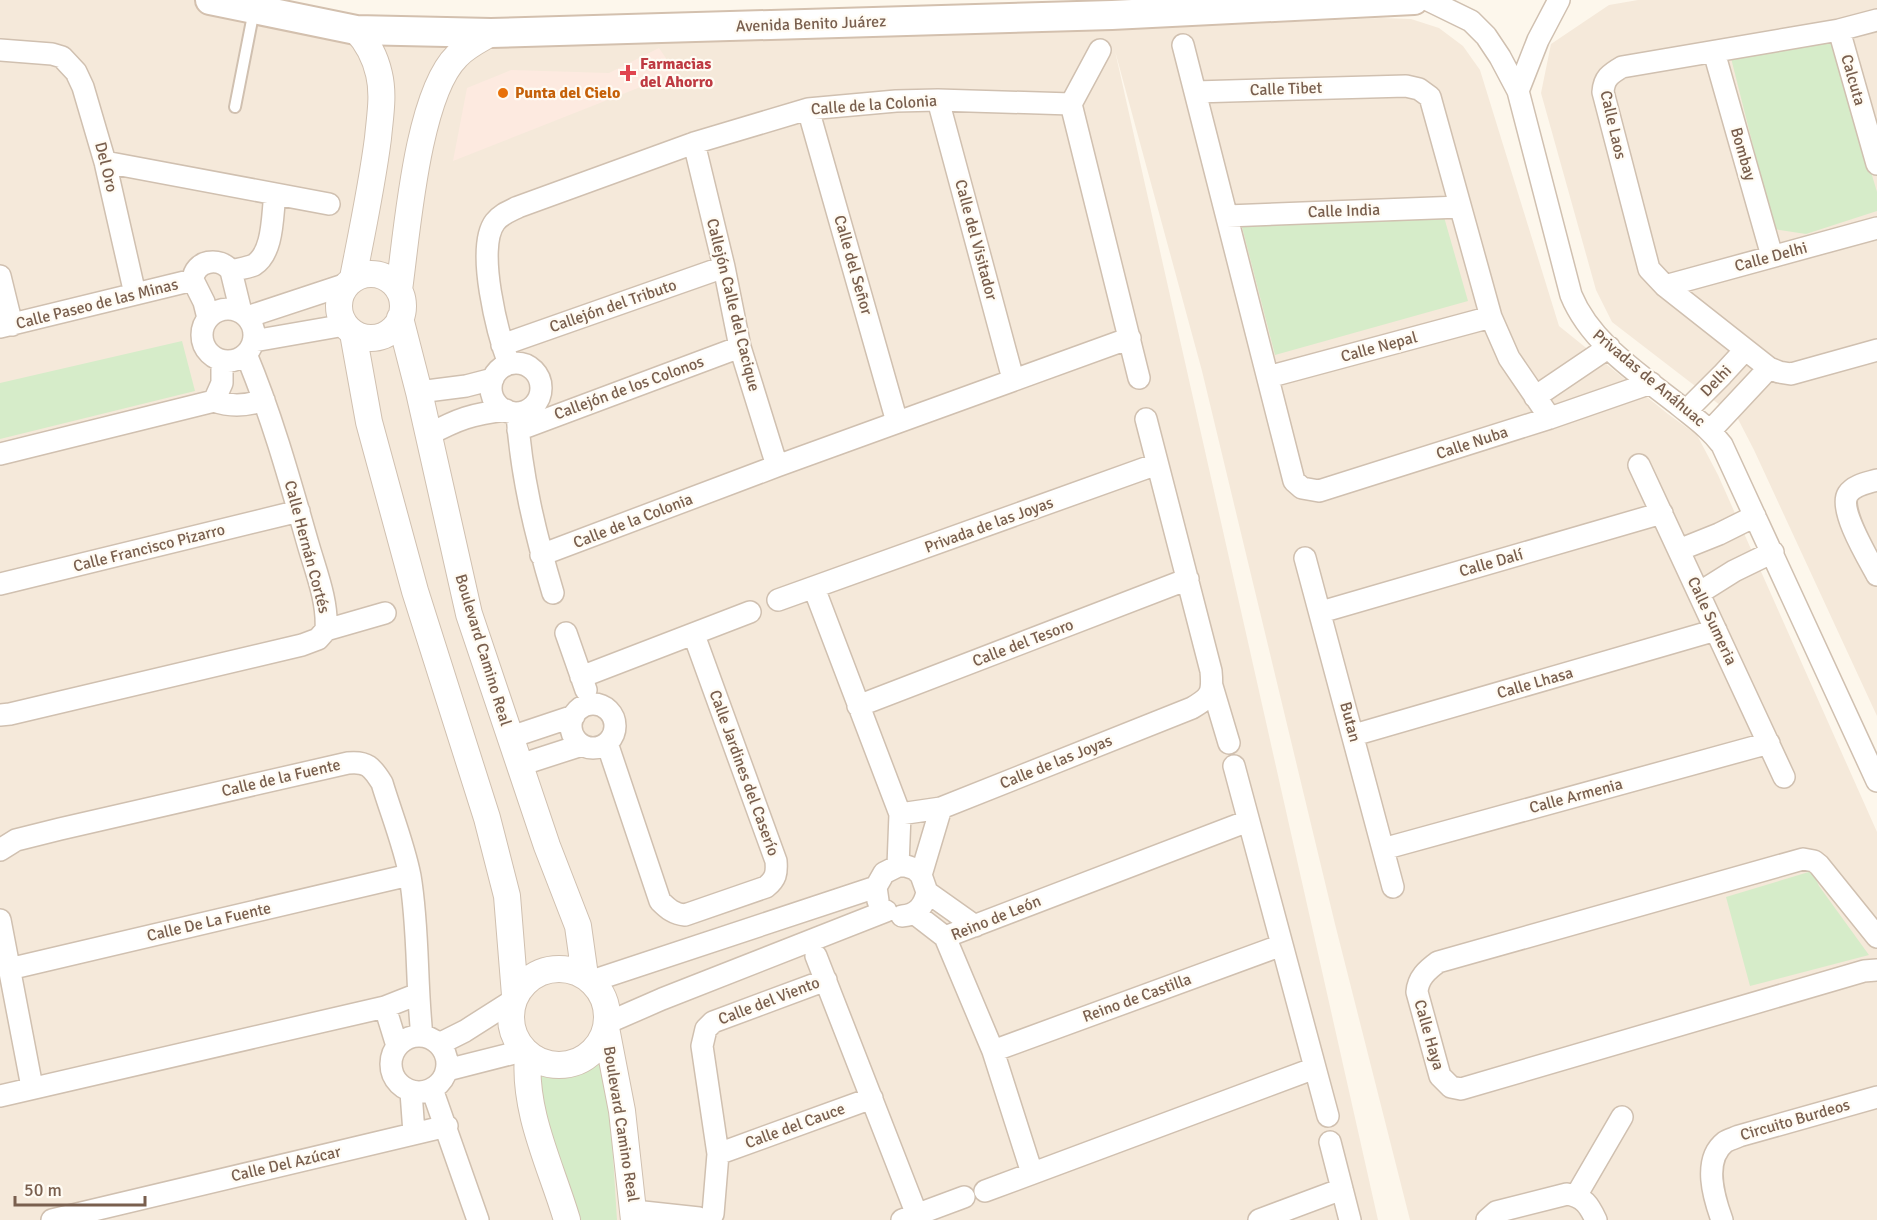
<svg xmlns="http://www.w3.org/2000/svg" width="1877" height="1220" viewBox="0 0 1877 1220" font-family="Signika,sans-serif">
	<rect width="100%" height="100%" fill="#fdf7ec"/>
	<!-- residential -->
	<path fill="#f5e9da" d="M0,0H236L355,23L1111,10V30L1381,18L1411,19L1439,28L1463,46L1480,70L1559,326L1668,414L1697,435L1718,475L1877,832V1220H1410L1335,924L1202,371L1115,51L1378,1220H0Z
		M1638,0H1877V716L1754,450L1738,419L1612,322L1596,290L1541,93L1551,44L1609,5Z"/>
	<!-- commercial -->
	<path fill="#fdeae0" d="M659,48L676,73L453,161L467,88L511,70L609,73Z"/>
	<!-- green -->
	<path fill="#d6ecc9" d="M1832,41L1877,192V211L1806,234L1774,229L1731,58Z
		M1444,217L1468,301L1275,355L1242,227Z
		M182,341L195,391L0,439V383Z
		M1812,871L1819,886L1869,955L1750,986L1726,897Z
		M602,1059L609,1092L617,1220H580L567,1177L536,1094L534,1081L541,1076L572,1072Z"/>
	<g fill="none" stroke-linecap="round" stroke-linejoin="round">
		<defs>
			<path id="service" d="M235,107L254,10"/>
			<path id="minor" d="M1428,0L1471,21L1486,36L1500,57L1518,91L1571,295C1591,344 1641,375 1681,407C1697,420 1710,429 1722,445L1877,781
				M1877,20L1839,30L1622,67C1610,74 1604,78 1603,92L1649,269L1665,286L1769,368L1779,372L1791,374L1877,350
				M1839,30L1877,164
				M1183,45L1195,92
				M0,50L52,54L62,57L76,72L83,87L105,162L135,294
				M1714,52L1772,256
				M1518,91L1538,40L1559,0
				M938,100L1013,379
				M1071,104L1139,378
				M1071,104L1100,50
				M808,109L897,422
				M694,143L724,267L740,347L777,466
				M105,162L329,204
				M1227,216L1460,207
				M231,271L241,312
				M0,276L12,325
				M193,280L204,302L208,318
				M1665,286L1877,228
				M202 335a26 26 0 1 1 52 0a26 26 0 1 1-52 0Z
				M247,317L347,284
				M0,327L193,280C194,260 220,256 231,271C238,269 247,268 254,265C274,252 272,215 275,194
				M254,341L345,325
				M502,345L724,267
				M491 388a25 25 0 1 1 50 0a25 25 0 1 1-50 0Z
				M509,364C498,335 475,248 495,222C501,214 510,211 518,207L694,143L808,109L896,101L938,100L1071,104
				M1268,377L1491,317
				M419,392L466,386L493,379
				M1535,397L1609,347
				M214,401L222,383V361
				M1686,411L1722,375L1745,350
				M517,413C521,475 535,533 553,593
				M1550,418L1509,358L1491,317L1430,97L1419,89L1406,86L1195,92L1294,481L1302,488L1319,491L1550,418L1651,383
				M518,430L740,347
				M1711,430L1769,368
				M428,435C458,419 472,414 506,410
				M0,454L214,401C231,407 247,406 264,400
				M1639,465L1784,777
				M1877,480C1867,483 1854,485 1848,494C1838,509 1869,560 1877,575
				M1679,550L1719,534L1755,516
				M541,555L777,466L1130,338
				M1305,558L1393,887
				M0,584L299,511
				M814,588L900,814L898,866
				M1699,593L1734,571L1773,552
				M778,600L1157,464
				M1321,612L1662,513
				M326,630L385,613
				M566,633L586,690
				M581,677L750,612
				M1212,686L1229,743
				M571 726a22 22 0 1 1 44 0a22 22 0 1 1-44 0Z
				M858,706L1188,579
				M0,715L10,714L302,645L318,639L326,630C328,601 316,572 308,544C290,481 272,416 246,354
				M1354,735L1716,630
				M511,737L574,716
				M607,743L660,901C668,909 674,914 685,915L766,887C776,879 777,873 776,861L694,635
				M520,765L582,745
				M1234,766L1328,1116
				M900,814L941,808L1192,708C1211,697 1213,693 1211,671L1146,419
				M1383,849L1769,743
				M0,850L16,840L60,829L348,763C367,761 372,767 382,783C391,813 404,845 410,876C419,929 416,983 422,1036
				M921,875L941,808
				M878,901L876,887L884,873L898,866H906L915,869L921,875L927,892L975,926
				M914,913L945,937L993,1051L1032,1173
				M902,916C917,915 924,906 927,892
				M0,920L32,1087
				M945,937L1248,821
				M1877,937L1819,865L1814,861L1803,859L1438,962C1427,970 1418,978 1417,992L1440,1076L1451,1087L1461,1089L1864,971L1877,970
				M816,956L917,1215
				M9,969L409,875
				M592,981L876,887
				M385,1007L397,1046
				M607,1023L662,999L886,911
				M391 1064a28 28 0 1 1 56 0a28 28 0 1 1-56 0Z
				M439,1044L465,1031L512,1001
				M993,1051L1282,945
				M447,1070L522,1051
				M432,1089L478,1220
				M411,1092L414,1133
				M0,1096L385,1007L418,994
				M1330,1142L1350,1220
				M718,1154L872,1098
				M985,1191L1315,1068
				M1576,1196L1622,1117
				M634,1211L699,1218
				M713,1214L718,1154L702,1046L706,1029L713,1022L826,980
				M52,1220L447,1126
				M902,1220L964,1197
				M1259,1220L1342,1189
				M1487,1220L1496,1212L1567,1194C1584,1197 1589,1205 1596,1220
				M1722,1220C1714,1198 1702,1160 1725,1142C1728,1140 1735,1138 1739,1136L1877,1097"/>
			<path id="tertiary" d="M339 306a32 32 0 1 1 64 0a32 32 0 1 1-64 0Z
				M353,278C362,232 372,185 378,138C380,116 384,95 379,74C375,56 368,43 356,30
				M399,290C407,233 417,95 457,56C466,46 479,40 491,33
				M400,318L419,392L469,614L547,846L578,926L585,976
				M353,333L369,422L415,591L487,818L507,896L515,995
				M511 1017a48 48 0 1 1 96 0a48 48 0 1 1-96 0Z
				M606,1028L622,1111L634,1220
				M528,1055C523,1112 551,1166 567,1220"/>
			<path id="secondary" d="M210,0L356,30L491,33L1112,15L1414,0"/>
		</defs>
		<!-- service casing -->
		<use href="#service" stroke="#d0c0b0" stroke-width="14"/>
		<!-- minor casing -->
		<use href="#minor" stroke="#d0c0b0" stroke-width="24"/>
		<!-- tertiary casing -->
		<use href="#tertiary" stroke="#d0c0b0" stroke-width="28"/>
		<!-- secondary casing -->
		<use href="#secondary" stroke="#d3c0ae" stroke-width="32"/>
		<!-- service -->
		<use href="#service" stroke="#fff" stroke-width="10"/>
		<!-- minor -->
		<use href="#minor" stroke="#fff" stroke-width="21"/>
		<!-- tertiary -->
		<use href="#tertiary" stroke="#fff" stroke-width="26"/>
		<!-- secondary -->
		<use href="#secondary" stroke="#fff" stroke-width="28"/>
	</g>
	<!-- markers -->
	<path fill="#e0444e" stroke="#fffbf3" stroke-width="2" d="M625 64h6v6h6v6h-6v6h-6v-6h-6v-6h6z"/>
	<circle fill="#e8710a" stroke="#fffbf3" stroke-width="2" cx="503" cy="93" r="6"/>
	<g text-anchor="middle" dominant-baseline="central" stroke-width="4.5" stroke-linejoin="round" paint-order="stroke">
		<!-- street labels -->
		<g font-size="16" fill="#795f4e" stroke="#fffbf3">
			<text transform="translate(811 24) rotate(-2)">Avenida Benito Juárez</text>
			<text transform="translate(1853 80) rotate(74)">Calcuta</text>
			<text transform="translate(1286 89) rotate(-2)">Calle Tibet</text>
			<text transform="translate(874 105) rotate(-4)">Calle de la Colonia</text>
			<text transform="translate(1613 125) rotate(77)">Calle Laos</text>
			<text transform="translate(1743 154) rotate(74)">Bombay</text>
			<text transform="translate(106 167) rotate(76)">Del Oro</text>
			<text transform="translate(1344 211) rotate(-2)">Calle India</text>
			<text transform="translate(976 240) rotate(75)">Calle del Visitador</text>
			<text transform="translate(1771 257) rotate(-15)">Calle Delhi</text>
			<text transform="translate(853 265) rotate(74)">Calle del Señor</text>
			<text transform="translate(97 304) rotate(-14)">Calle Paseo de las Minas</text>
			<text transform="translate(733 305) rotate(76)">Callejón Calle del Cacique</text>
			<text transform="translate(613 306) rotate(-19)">Callejón del Tributo</text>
			<text transform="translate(1379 347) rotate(-15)">Calle Nepal</text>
			<text transform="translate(1649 378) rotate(40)">Privadas de Anáhuac</text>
			<text transform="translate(1716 381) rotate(-46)">Delhi</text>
			<text transform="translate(629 388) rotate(-20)">Callejón de los Colonos</text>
			<text transform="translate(1472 443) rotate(-18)">Calle Nuba</text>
			<text transform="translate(633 521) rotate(-21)">Calle de la Colonia</text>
			<text transform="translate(989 525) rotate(-20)">Privada de las Joyas</text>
			<text transform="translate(307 547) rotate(75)">Calle Hernán Cortés</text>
			<text transform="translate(149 548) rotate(-14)">Calle Francisco Pizarro</text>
			<text transform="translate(1491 563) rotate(-16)">Calle Dalí</text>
			<text transform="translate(1712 621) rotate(65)">Calle Sumeria</text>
			<text transform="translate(1023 643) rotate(-21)">Calle del Tesoro</text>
			<text transform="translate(483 650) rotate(73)">Boulevard Camino Real</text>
			<text transform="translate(1535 683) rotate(-16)">Calle Lhasa</text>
			<text transform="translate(1350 722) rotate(75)">Butan</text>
			<text transform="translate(1056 762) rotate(-22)">Calle de las Joyas</text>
			<text transform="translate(744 773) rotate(70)">Calle Jardines del Caserío</text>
			<text transform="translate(281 778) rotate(-13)">Calle de la Fuente</text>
			<text transform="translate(1576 796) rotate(-15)">Calle Armenia</text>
			<text transform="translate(996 918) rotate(-22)">Reino de León</text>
			<text transform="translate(209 922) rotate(-13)">Calle De La Fuente</text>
			<text transform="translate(1137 998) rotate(-20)">Reino de Castilla</text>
			<text transform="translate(769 1001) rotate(-21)">Calle del Viento</text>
			<text transform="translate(1429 1035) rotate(74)">Calle Haya</text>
			<text transform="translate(1795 1120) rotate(-16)">Circuito Burdeos</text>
			<text transform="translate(621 1124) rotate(81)">Boulevard Camino Real</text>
			<text transform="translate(795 1126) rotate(-20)">Calle del Cauce</text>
			<text transform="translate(286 1164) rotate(-13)">Calle Del Azúcar</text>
		</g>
		<!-- health labels -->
		<g font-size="16" font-weight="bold" fill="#be3a42" stroke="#fffbf3" text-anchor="start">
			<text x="640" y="64">Farmacias<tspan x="640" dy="18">del Ahorro</tspan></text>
		</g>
		<!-- food labels -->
		<g font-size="16" font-weight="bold" fill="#c56008" stroke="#fffbf3" text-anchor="start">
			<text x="515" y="93">Punta del Cielo</text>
		</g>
	</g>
	<!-- scale -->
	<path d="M15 1196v9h130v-9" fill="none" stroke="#795f4e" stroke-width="3"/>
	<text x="24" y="1196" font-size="18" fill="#795f4e" stroke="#fffbf3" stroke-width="4.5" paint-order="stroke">50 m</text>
</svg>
